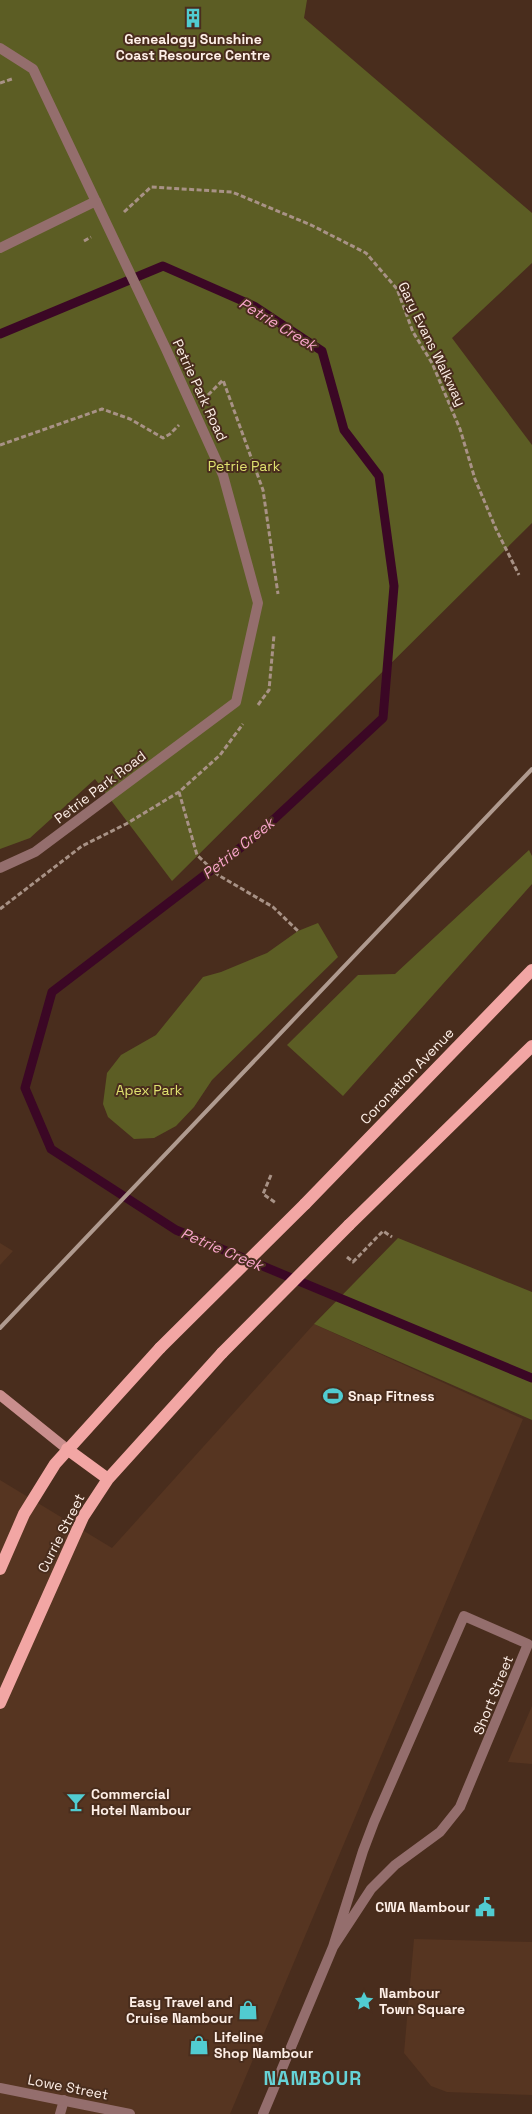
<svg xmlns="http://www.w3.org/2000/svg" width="532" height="2114" viewBox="0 0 532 2114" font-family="'Space Grotesk',sans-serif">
	<rect width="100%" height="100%" fill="#492d1d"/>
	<!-- built -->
	<path fill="#563521" d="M0,1243L13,1251L0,1265Z
		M314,1324L523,1419L230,2114H0V1480L112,1548Z
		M532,1706V1764L508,1762Z
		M414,1939L532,1942V2095L447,2092L431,2086L404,2053Z"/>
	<!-- green -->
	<path fill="#5c5d24" d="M0,0H307L304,18L532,213V263L452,338L532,445V523L172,881L95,779L30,838L0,849Z
		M529,850L532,856V884L343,1096L287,1045L358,975L395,974Z
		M318,923L338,957L212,1080L194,1107L176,1126L154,1138L134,1139L108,1117L103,1104L107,1073L121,1055L156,1035L203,977L221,972L267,953L298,931Z
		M398,1238L532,1292V1420L314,1324Z"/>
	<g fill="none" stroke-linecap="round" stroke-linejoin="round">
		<!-- stream -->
		<path stroke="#3b0725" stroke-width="9" d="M0,334L163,266L254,306L322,351L344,430L379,476L394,586L383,718L257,835L52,992L25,1088L51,1149L176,1230L532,1378"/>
		<!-- path -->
		<path stroke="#a89286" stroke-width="3" stroke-dasharray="5 2.5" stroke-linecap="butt" d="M0,83L12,79
			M124,212L151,187L232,192L311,225L366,253L397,289L413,332L432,363L460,429L475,479L496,529L519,575
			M84,241L91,237
			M208,395L223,380L263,490L278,594
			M0,445L102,409L130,419L163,438L170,434L179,425
			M258,705L269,690L274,635
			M179,792L197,855L218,875L273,907L298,931
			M0,909L82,846L126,824L179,792L220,755L243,724
			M271,1175L263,1194L276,1203
			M347,1257L353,1262L383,1231L392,1237"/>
		<!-- lane -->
		<path stroke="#946e6d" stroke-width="10" d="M0,48L33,69L166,349L223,475L258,603L236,702L35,852L0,868
			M0,248L96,201
			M60,2114L64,2100"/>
		<!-- street -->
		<path stroke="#946e6d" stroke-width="10" d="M0,2088L130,2114
			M263,2114L333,1947L363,1851L374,1822L464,1616L528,1644L460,1807L440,1832L395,1865L371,1889L333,1947"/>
		<!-- secondary -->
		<path stroke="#c98e8d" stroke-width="10" d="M0,1395L67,1449"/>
		<!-- primary -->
		<path stroke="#f2a6a4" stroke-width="12" d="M305,1204L532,970
			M349,1225L532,1046
			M67,1449L108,1479
			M0,1569L24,1514L55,1464L160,1348
			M0,1703L83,1517L108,1479L222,1353"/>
		<!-- rail -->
		<path stroke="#af9a8f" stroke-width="4" d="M0,1328L532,769"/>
		<!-- primary-bridge -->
		<path stroke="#f2a6a4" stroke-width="12" d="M160,1348L305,1204
			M222,1353L349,1225"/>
	</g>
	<!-- icons -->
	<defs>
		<symbol id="building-bare" viewBox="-9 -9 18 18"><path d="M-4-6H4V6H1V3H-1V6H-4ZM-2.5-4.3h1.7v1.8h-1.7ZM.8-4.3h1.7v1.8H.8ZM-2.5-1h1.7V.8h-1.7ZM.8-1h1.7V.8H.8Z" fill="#51ccd1" stroke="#492d1d" stroke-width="2.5" paint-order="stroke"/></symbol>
		<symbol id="stadium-bare" viewBox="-9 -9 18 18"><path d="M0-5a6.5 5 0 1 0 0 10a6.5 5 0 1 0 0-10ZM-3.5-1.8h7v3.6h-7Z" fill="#51ccd1" stroke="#492d1d" stroke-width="2.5" paint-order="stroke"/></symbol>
		<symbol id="bar-bare" viewBox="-9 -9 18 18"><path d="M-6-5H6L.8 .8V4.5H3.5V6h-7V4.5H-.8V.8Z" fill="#51ccd1" stroke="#492d1d" stroke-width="2.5" paint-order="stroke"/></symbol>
		<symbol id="civic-bare" viewBox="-9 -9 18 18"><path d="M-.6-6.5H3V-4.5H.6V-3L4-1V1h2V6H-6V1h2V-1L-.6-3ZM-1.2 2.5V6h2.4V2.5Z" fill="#51ccd1" stroke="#492d1d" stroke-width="2.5" paint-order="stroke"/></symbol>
		<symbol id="sight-bare" viewBox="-9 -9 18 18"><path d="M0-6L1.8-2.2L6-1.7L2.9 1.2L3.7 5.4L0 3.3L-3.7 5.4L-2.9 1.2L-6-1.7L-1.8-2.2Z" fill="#51ccd1" stroke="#492d1d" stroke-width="2.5" paint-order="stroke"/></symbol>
		<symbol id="shop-bare" viewBox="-9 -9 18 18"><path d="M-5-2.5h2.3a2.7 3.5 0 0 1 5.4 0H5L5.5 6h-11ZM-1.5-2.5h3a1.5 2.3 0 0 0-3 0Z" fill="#51ccd1" stroke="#492d1d" stroke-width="2.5" paint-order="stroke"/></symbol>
	</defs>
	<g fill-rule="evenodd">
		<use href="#building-bare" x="179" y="4" width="28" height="28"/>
		<use href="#stadium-bare" x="319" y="1382" width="28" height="28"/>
		<use href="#bar-bare" x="62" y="1788" width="28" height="28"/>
		<use href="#civic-bare" x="471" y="1893" width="28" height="28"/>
		<use href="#sight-bare" x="350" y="1987" width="28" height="28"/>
		<use href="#shop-bare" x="234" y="1996" width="28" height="28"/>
		<use href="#shop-bare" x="185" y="2031" width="28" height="28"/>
	</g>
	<g text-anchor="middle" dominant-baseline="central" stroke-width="4" stroke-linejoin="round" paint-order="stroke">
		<!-- poi labels -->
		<g font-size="14" font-weight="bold" fill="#feefe7" stroke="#492d1d" text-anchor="start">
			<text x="193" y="39" text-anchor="middle">Genealogy Sunshine<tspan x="193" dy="16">Coast Resource Centre</tspan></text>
			<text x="348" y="1396">Snap Fitness</text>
			<text x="91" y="1794">Commercial<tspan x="91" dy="16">Hotel Nambour</tspan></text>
			<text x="470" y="1907" text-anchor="end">CWA Nambour</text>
			<text x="379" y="1993">Nambour<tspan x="379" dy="16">Town Square</tspan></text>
			<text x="233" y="2002" text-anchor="end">Easy Travel and<tspan x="233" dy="16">Cruise Nambour</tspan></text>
			<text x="214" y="2037">Lifeline<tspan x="214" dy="16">Shop Nambour</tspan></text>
		</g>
		<!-- street labels -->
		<g font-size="14" fill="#feefe7" stroke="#492d1d">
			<text transform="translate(432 344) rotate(64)">Gary Evans Walkway</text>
			<text transform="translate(200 390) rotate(65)">Petrie Park Road</text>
			<text transform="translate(100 787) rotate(-37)">Petrie Park Road</text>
			<text transform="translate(407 1076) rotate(-46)">Coronation Avenue</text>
			<text transform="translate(61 1533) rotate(-63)">Currie Street</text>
			<text transform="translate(493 1695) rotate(-68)">Short Street</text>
			<text transform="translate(68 2087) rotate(11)">Lowe Street</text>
		</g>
		<!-- park labels -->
		<g font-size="14" fill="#dfe16f" stroke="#492d1d">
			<text x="244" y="466">Petrie Park</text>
			<text x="149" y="1090">Apex Park</text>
		</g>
		<!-- water labels -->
		<g font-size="15" font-style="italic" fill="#f9a5cb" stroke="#492d1d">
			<text transform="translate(278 324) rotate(31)">Petrie Creek</text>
			<text transform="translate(238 848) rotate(-39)">Petrie Creek</text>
			<text transform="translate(222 1249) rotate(23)">Petrie Creek</text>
		</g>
		<!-- district labels -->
		<g font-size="19" font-weight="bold" letter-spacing="1" fill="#66d3d7" stroke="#492d1d">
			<text x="313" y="2078">NAMBOUR</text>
		</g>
	</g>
</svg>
